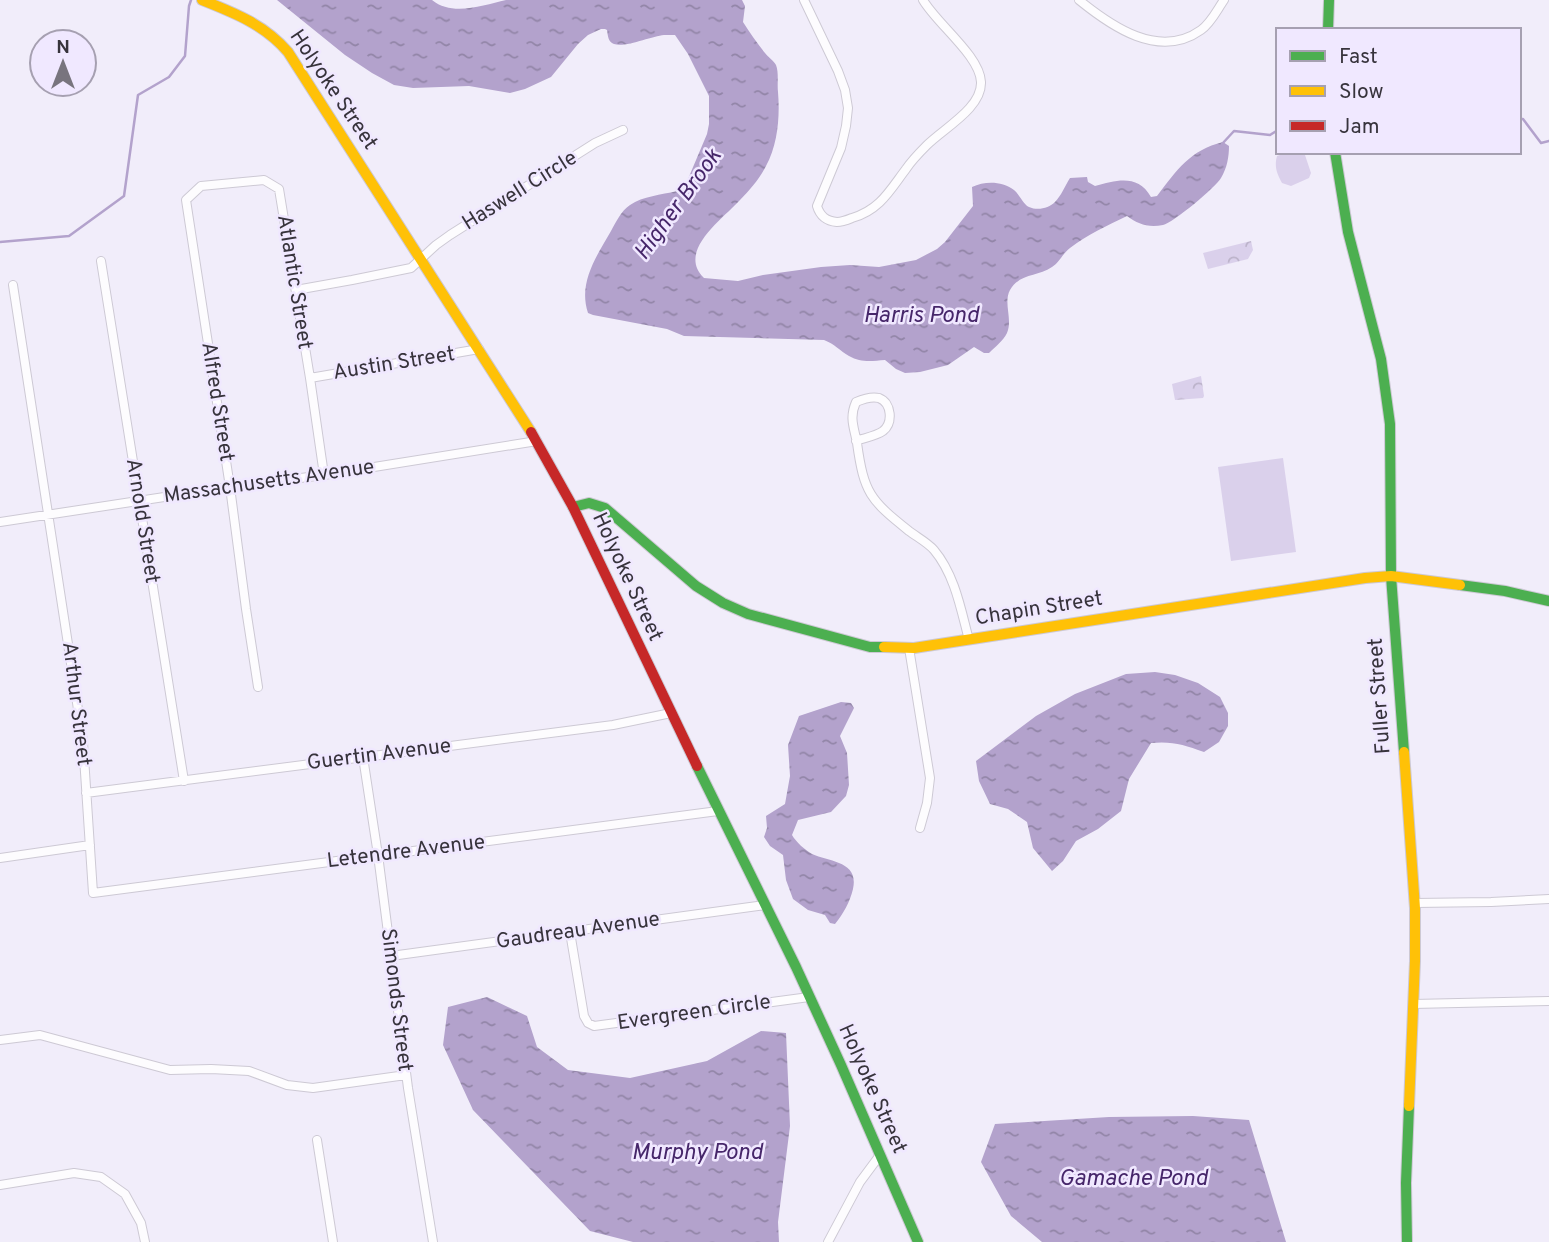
<svg xmlns="http://www.w3.org/2000/svg" width="1549" height="1242" viewBox="0 0 1549 1242" font-family="Overpass,sans-serif">
	<defs>
		<pattern id="park-crowns" width="20" height="18" patternUnits="userSpaceOnUse" patternTransform="scale(1.75)"><rect width="20" height="18" fill="#dad0eb"/><path d="M2 6a3 3 0 1 1 6 0M12 15a3 3 0 1 1 6 0" fill="none" stroke="#bcb3ca"/></pattern>
		<pattern id="water-ripples" width="26" height="14" patternUnits="userSpaceOnUse" patternTransform="scale(1.75)"><rect width="26" height="14" fill="#b3a2cc"/><path d="M2 4q2-2 4 0t4 0M15 11q2-2 4 0t4 0" fill="none" stroke="#9285a7"/></pattern>
	</defs>
	<rect width="100%" height="100%" fill="#f1edfa"/>
	<!-- grass -->
	<path fill="#dad0eb" d="M1289,152H1304L1311,173L1309,178L1291,186L1282,183C1277,173 1274,167 1277,156Z
		M1283,458L1296,552L1231,561L1218,467Z"/>
	<!-- park -->
	<path fill="url(#park-crowns)" d="M1251,241L1253,250L1248,259L1208,269L1203,253Z
		M1201,376L1204,396L1203,398L1175,400L1172,384Z"/>
	<!-- water -->
	<path fill="url(#water-ripples)" d="M277,0H432C453,17 483,5 506,0H742L745,6L743,22C750,33 757,43 765,53C768,57 774,61 776,65C779,72 777,85 778,92C780,116 778,144 766,166C760,178 750,190 740,200C724,218 676,251 704,278L738,281L763,275L821,267L850,265L879,267L916,260L937,249L945,242L973,206L972,187C985,181 1002,181 1014,190C1020,195 1023,204 1029,207C1038,211 1049,208 1055,202C1061,196 1065,186 1070,178L1087,177L1088,182L1095,186C1117,180 1138,174 1151,197L1157,196C1177,170 1190,150 1223,142L1229,146C1229,157 1227,168 1221,178C1216,187 1173,223 1163,225C1148,228 1138,224 1127,216C1108,225 1087,235 1070,248C1063,253 1059,263 1052,267C1037,277 1020,273 1010,290C1003,303 1013,319 1007,333C1003,341 995,347 989,353H984L974,347L948,365L920,372L905,373L896,369L885,360C872,361 861,363 849,356C840,351 835,344 824,340L684,336L667,329L593,315L588,313C578,283 596,257 611,231C616,222 621,211 630,205C643,196 661,195 677,191L682,188L688,179L707,134L709,124V96L688,54L675,35C675,35 665,35 664,35C652,36 625,48 614,44C608,42 608,36 607,30L605,29H601L588,35L578,44L551,77L525,89L510,93L469,86L413,88L394,85L372,73L345,55Z
		M1155,672L1175,675L1198,683L1220,697L1228,713V726L1219,742L1204,752C1184,745 1173,741 1151,743L1129,779L1121,811L1098,829L1076,841L1063,861L1052,871L1033,848L1027,822L1008,809L990,804L979,781L976,761L1036,716L1075,694L1126,674Z
		M841,702L851,703L854,708L840,736L847,753L849,785L846,796L831,812L798,820L792,835C796,842 805,850 812,854C830,862 859,861 853,889C850,902 843,914 835,924L830,923L825,915L808,910L793,899L786,880L783,855L770,846L764,837L767,828L766,816L785,804L790,776L788,745L799,716Z
		M487,997L527,1016L537,1047L568,1070L630,1078L707,1061L761,1031L786,1033L790,1126L778,1222L779,1242H633L590,1231L473,1110L443,1045L448,1007Z
		M1193,1116L1249,1120L1286,1242H1042L1011,1216L981,1162L995,1124L1109,1117Z"/>
	<g fill="none" stroke-linecap="round" stroke-linejoin="round">
		<!-- stream -->
		<path stroke="#b3a2cc" stroke-width="2.5" d="M1519,119H1523L1541,143L1549,141
			M1222,144L1234,131L1270,135L1278,130
			M0,242L69,236L124,196L138,95L169,77L185,56L189,6L191,0"/>
		<defs>
			<path id="street" d="M804,0L838,71L845,90L848,108L846,126L841,148L817,206C820,216 826,221 837,222C842,222 847,220 852,218C880,210 890,190 906,169C912,160 920,152 927,145C944,128 982,108 981,82C980,56 937,24 923,0
				M1079,0C1111,26 1159,60 1201,30C1211,23 1217,10 1224,0
				M101,261L184,781
				M13,285L83,742L93,893L718,811
				M296,290L352,280L411,268L436,245L450,235L595,143L623,130
				M310,378L479,349
				M856,441C864,438 876,436 883,431C893,423 892,403 879,398C871,396 863,399 856,402C849,418 854,427 857,443C864,493 870,500 909,531C917,537 928,543 934,550C955,575 961,610 969,640
				M0,522L230,487L324,475L537,441
				M909,648L930,778L927,803L920,828
				M258,687L246,609L230,487L186,200L201,186L264,180L279,189L310,378L324,475
				M363,757L378,855L408,1088L433,1242
				M86,793L613,725L671,713
				M0,858L90,845
				M1415,903L1491,902L1549,899
				M570,932L584,1016L588,1023L594,1026L809,997
				M391,956L765,905
				M1413,1004L1549,1001
				M0,1040L40,1035L170,1070L211,1069L249,1071L287,1085L313,1088L406,1075
				M317,1140L333,1242
				M0,1185L74,1173L101,1177L125,1194L141,1223L145,1242
				M828,1242L860,1182L880,1155"/>
			<path id="fast" d="M1328,30L1329,0
				M1335,152L1348,232L1381,359L1390,424L1391,576L1404,752
				M573,507L589,503L605,508L696,586L723,603L748,614L870,647H884
				M1460,585L1505,591L1549,601
				M697,766L796,967L841,1065L918,1242
				M1407,1242L1406,1183L1409,1106"/>
			<path id="slow" d="M202,0C235,13 265,25 288,52L531,432
				M884,647L914,648L1365,578L1391,576L1460,585
				M1404,752L1415,908V961L1409,1106"/>
			<path id="jam" d="M531,432L573,507L697,766"/>
		</defs>
		<!-- street casing -->
		<use href="#street" stroke="#cdc9d4" stroke-width="10"/>
		<!-- fast casing -->
		<use href="#fast" stroke="#cdc9d4" stroke-width="12"/>
		<!-- slow casing -->
		<use href="#slow" stroke="#cdc9d4" stroke-width="12"/>
		<!-- jam casing -->
		<use href="#jam" stroke="#cdc9d4" stroke-width="12"/>
		<!-- street -->
		<use href="#street" stroke="#fdfcfe" stroke-width="8"/>
		<!-- fast -->
		<use href="#fast" stroke="#4caf50" stroke-width="10"/>
		<!-- slow -->
		<use href="#slow" stroke="#ffc107" stroke-width="10"/>
		<!-- jam -->
		<use href="#jam" stroke="#c62828" stroke-width="10"/>
	</g>
	<g text-anchor="middle" dominant-baseline="central" stroke-width="5" stroke-linejoin="round" paint-order="stroke">
		<!-- street labels -->
		<g font-size="21" fill="#37333c" stroke="#f0e8ff">
			<text transform="translate(333 90) rotate(56)">Holyoke Street</text>
			<text transform="translate(520 191) rotate(-32)">Haswell Circle</text>
			<text transform="translate(294 282) rotate(81)">Atlantic Street</text>
			<text transform="translate(394 364) rotate(-9)">Austin Street</text>
			<text transform="translate(217 402) rotate(81)">Alfred Street</text>
			<text transform="translate(269 482) rotate(-8)">Massachusetts Avenue</text>
			<text transform="translate(142 521) rotate(81)">Arnold Street</text>
			<text transform="translate(627 577) rotate(65)">Holyoke Street</text>
			<text transform="translate(1039 609) rotate(-9)">Chapin Street</text>
			<text transform="translate(1380 696) rotate(-94)">Fuller Street</text>
			<text transform="translate(76 704) rotate(83)">Arthur Street</text>
			<text transform="translate(379 755) rotate(-7)">Guertin Avenue</text>
			<text transform="translate(406 852) rotate(-7)">Letendre Avenue</text>
			<text transform="translate(578 931) rotate(-8)">Gaudreau Avenue</text>
			<text transform="translate(396 1000) rotate(83)">Simonds Street</text>
			<text transform="translate(694 1013) rotate(-8)">Evergreen Circle</text>
			<text transform="translate(872 1089) rotate(66)">Holyoke Street</text>
		</g>
		<!-- water labels -->
		<g font-size="23" font-style="italic" fill="#46266a" stroke="#f0e8ff">
			<text transform="translate(679 205) rotate(-54)">Higher Brook</text>
			<text x="921" y="316">Harris Pond</text>
			<text x="697" y="1153">Murphy Pond</text>
			<text x="1133" y="1179">Gamache Pond</text>
		</g>
	</g>
	<!-- legend -->
	<rect x="1276" y="28" width="245" height="126" fill="#f0e8ff" stroke="#a6a0b1" stroke-width="2"/>
	<rect x="1290" y="51" width="35" height="10" fill="#4caf50" stroke="#a6a0b1" stroke-width="2"/>
	<text x="1339" y="63" font-size="21" fill="#37333c">Fast</text>
	<rect x="1290" y="86" width="35" height="10" fill="#ffc107" stroke="#a6a0b1" stroke-width="2"/>
	<text x="1339" y="98" font-size="21" fill="#37333c">Slow</text>
	<rect x="1290" y="121" width="35" height="10" fill="#c62828" stroke="#a6a0b1" stroke-width="2"/>
	<text x="1339" y="133" font-size="21" fill="#37333c">Jam</text>
	<!-- north arrow -->
	<g transform="translate(63 63)"><circle r="33" fill="#f0e8ff" stroke="#a6a0b1" stroke-width="2"/>
	<path d="M0-5L12 26L0 18L-12 26Z" fill="#78747e"/>
	<text y="-10" font-size="19" font-weight="bold" text-anchor="middle" fill="#37333c">N</text>
	</g>
</svg>
